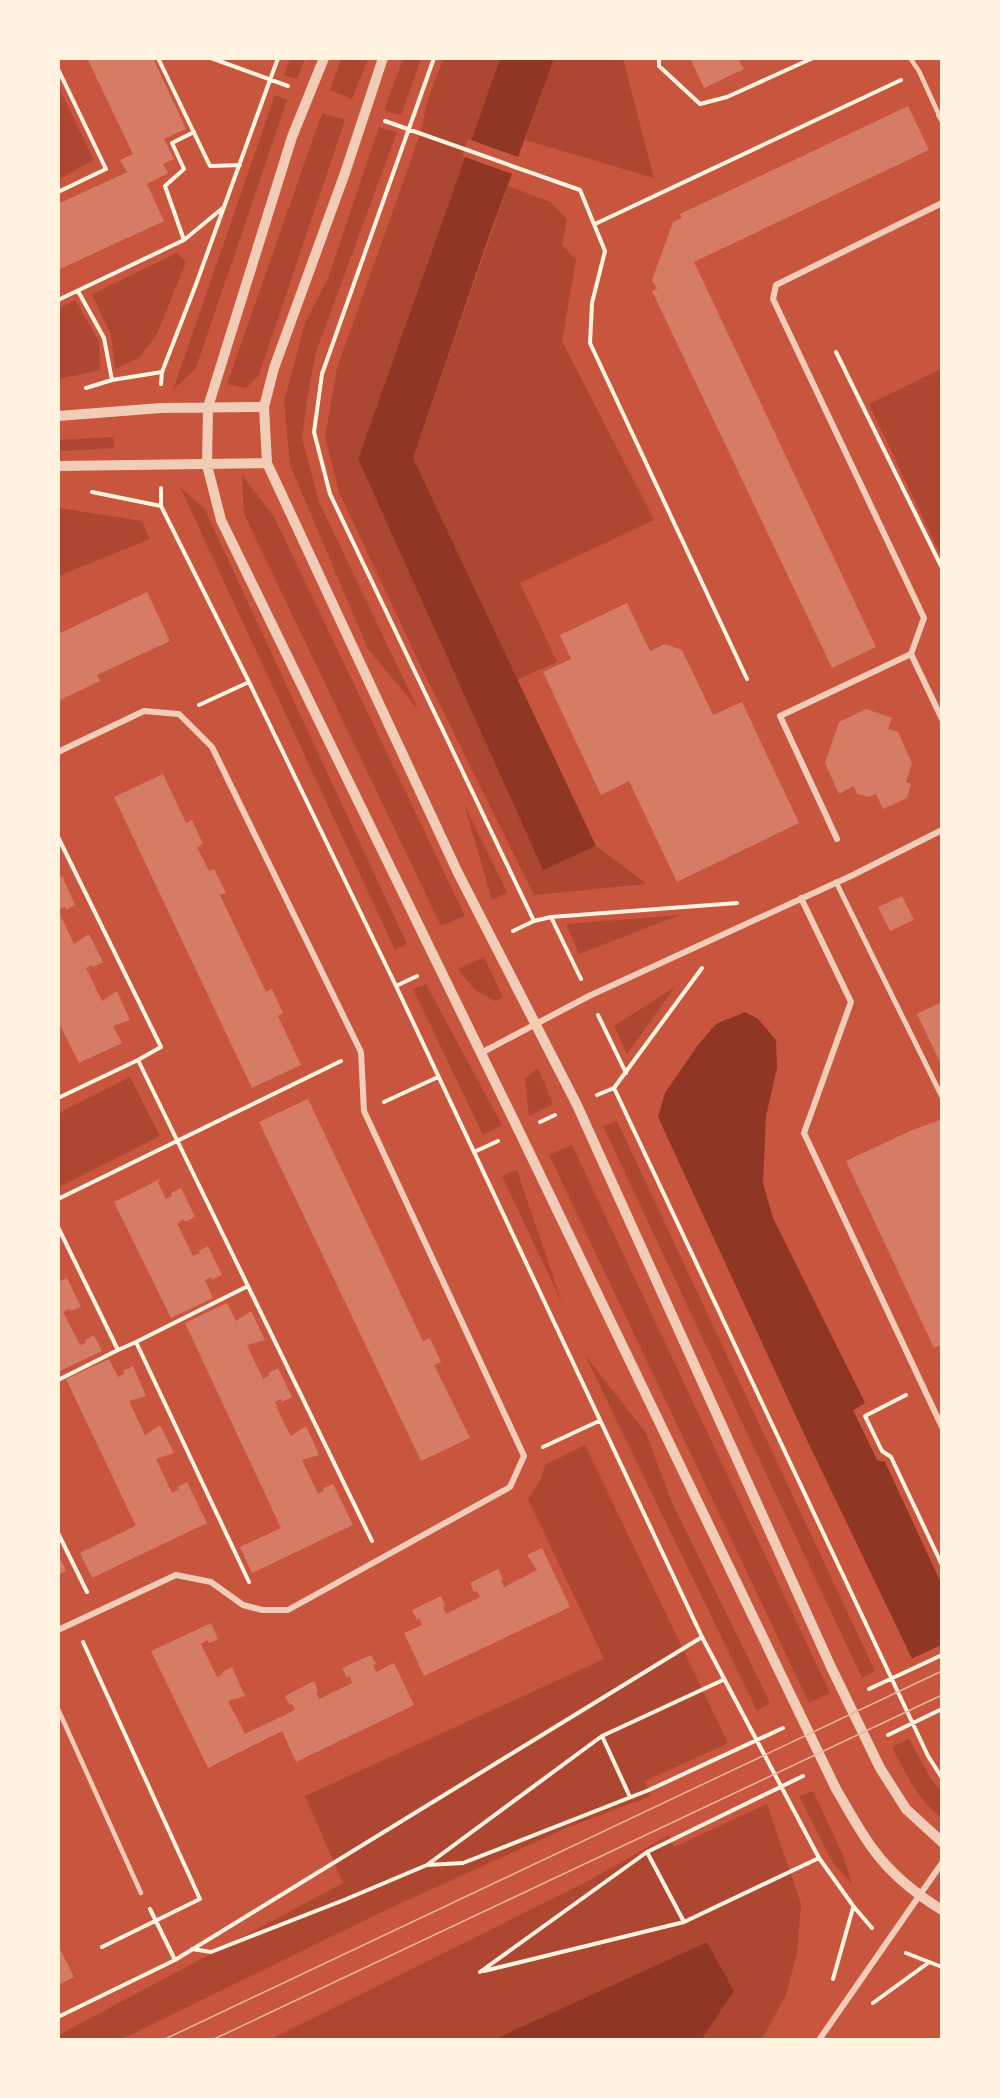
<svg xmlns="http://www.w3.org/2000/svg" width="1000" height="2098" viewBox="0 0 1000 2098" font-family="'Source Sans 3',sans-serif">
	<rect width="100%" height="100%" fill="#c8553d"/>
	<!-- green -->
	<path fill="#ae4732" d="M290,59H305L297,79L284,75Z
		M341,59H368L352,99L330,90Z
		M403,59H421L401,115L384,110Z
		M443,59H500L358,459L543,870L596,846L647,884L534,895L422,669L339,492L325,437L337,368L422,129L426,105Z
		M554,59H623L654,178L525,140Z
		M58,86L94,160L59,179H58Z
		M275,95L287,100L196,368L173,390Z
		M322,113L345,120L259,375L246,388L227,384Z
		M379,127L397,132L316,352L308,394L302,438L319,502L418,709L368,649L290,465L284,401L305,323L328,278Z
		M508,186L550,202L567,219L562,245L576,260L562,341L654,520L520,583L557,662L517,680L413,458Z
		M177,253L186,262L157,334L139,358L115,369L111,335L92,294Z
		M75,300L99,341L100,370L59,379V308Z
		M941,369V556L869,404Z
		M113,437L114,448L59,451V440Z
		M242,475L274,517L465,916L441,926L244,514Z
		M180,487L204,508L407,944L395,950Z
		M59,508L142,521L150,539L59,576Z
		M464,804L507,892L492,900Z
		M680,915L579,954L566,924Z
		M484,957L503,997L495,1001L475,990L458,969Z
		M426,984L502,1125L483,1135L413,989Z
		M675,987L627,1054L614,1026Z
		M538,1068L553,1104L529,1116L525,1079Z
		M130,1077L160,1136L59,1187V1113Z
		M617,1121L875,1671L862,1678L603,1126Z
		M572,1145L830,1693L809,1703L549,1155Z
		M517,1170L562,1303L502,1176Z
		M585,1355L646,1433L671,1500L770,1703L757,1711Z
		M585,1445L728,1743L645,1781L651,1796L569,1827L388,1909L122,2039L59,2040V2035L343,1883L305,1796L604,1659L528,1499L541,1479L545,1465Z
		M909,1739L931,1779L941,1791V1817C918,1801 905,1772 892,1747Z
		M813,1791L843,1855L852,1884L833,1863L799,1796Z
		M767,1804L801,1904L797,1953L786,1995L762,2039H702L734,1991L707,1942L495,2039L269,2040L590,1880L669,1835L674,1847Z"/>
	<!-- water -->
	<path fill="#8f3625" d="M500,59H554L488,239L413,458L596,846L543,870L358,459Z
		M745,1012L758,1019L776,1040L777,1068L766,1116L763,1183L773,1218L865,1403L853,1410L877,1460L885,1462L941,1583V1719L805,1436L658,1117L665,1093L698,1045L716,1024Z
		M707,1942L734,1991L702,2039H495Z"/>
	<!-- pier -->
	<path fill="#c8553d" d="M468,139L521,158L515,175L462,156Z
		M941,1645L942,1721H940L909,1660Z"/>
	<!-- building -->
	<path fill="#d67c66" d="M87,58H153L186,129L164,139L174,159L163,164L168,173L147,184L164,221L58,270V204L127,172L120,160L133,154Z
		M690,58H744L739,61L744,69L704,88Z
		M908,106L929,150L694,262L876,647L832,668L652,291L657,289L652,280L673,222L682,218L680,214Z
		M147,592L170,641L97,675L100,681L58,701V634Z
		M627,603L650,651L665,644L682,650L713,715L742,702L799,823L677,882L629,781L601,795L543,672L571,659L560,635Z
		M866,709L892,718L888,729L898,732L912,763L906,782L911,784L907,798L883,809L876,794L869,797L857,794L854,786L839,794L825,763L839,722Z
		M163,774L186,823L192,820L203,844L197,847L209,871L214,869L226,893L220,895L266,992L272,989L283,1013L278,1016L301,1065L252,1088L114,797Z
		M62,876L75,905L66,910L65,907L58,910V878Z
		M902,896L914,920L890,931L878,907Z
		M58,910L74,944L89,934L103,962L93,967L92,965L86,968L102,1001L117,991L130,1020L113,1026L122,1043L79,1063L58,1021Z
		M942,1002V1066L917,1014Z
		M308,1099L423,1341L430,1338L441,1362L434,1365L470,1438L421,1461L259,1122Z
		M942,1119V1344L934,1348L846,1161L910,1131Z
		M160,1179L158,1183L166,1199L172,1196L171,1193L181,1188L195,1217L185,1222L184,1219L177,1223L193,1256L200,1253L199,1251L208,1246L222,1275L212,1280L211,1277L205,1280L213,1298L171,1318L114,1202Z
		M67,1278L81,1307L71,1311L70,1309L63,1312L80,1345L86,1343L85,1340L94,1335L102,1351L58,1372V1282Z
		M227,1303L236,1321L251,1311L265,1340L247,1345L263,1379L270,1375L268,1373L278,1368L292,1397L282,1402L281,1399L275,1402L282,1419L291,1436L306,1426L319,1455L302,1460L318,1494L324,1491L323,1488L333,1484L353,1525L252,1573L240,1547L281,1528L185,1323Z
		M109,1359L118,1377L124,1374L123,1371L133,1366L146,1396L129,1401L145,1435L160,1425L174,1453L156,1459L172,1493L179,1489L177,1487L187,1482L207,1523L92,1578L80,1553L135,1526V1524L66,1379Z
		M542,1548L570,1607L424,1676L404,1633L422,1625L419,1618L417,1620L412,1610L441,1596L445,1606L443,1607L446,1614L480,1597L477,1591L474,1592L470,1583L498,1569L503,1579L501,1580L504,1587L537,1570L527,1555Z
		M58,1554L66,1571L58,1575Z
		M211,1623L218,1639L209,1643L207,1640L201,1644L217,1677L223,1674L222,1672L232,1667L245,1696L228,1701L245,1734L295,1710L292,1704L290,1705L285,1696L314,1681L318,1691L316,1692L319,1699L352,1683L350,1676L347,1678L342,1668L371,1655L376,1664L373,1665L376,1672L394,1663L414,1705L296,1762L282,1731L208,1768L151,1651Z
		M58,1945L74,1977L58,1985Z"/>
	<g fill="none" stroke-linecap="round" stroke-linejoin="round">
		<!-- path -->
		<path stroke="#fff3e0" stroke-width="4" d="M158,58L210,166L240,165
			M211,58L288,86
			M434,58L322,374L314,432L330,494L534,921
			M659,58V66L700,104L727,97L813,58
			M58,69L106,169L58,192
			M385,121L580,190L605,251L592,303L590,343L747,679
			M595,224L901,80
			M184,240L165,186L184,169L172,143L194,132
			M78,291L104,338L112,380
			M58,300L184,240L224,207
			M836,352L942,568
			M161,384L162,372L195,287L278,58
			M86,388L112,380L162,372
			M161,488V506L249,682L396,986L702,1637L819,1858L854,1907L872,1928
			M92,492L161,506
			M199,705L249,682
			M58,837L161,1047L138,1060
			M551,917L581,979
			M513,931L534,921L551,917L737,903
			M396,986L417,976
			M598,1015L626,1073
			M614,1088L928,1756L942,1778
			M597,1095L614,1088L702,968
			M58,1098L138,1060L372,1541
			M384,1102L438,1077
			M540,1122L555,1115
			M474,1152L498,1141
			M58,1199L341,1061
			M58,1227L118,1350L136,1342L249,1582
			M136,1342L248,1286
			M58,1380L118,1350
			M906,1395L865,1416L882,1451L891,1457L942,1565
			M543,1447L599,1421
			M58,1533L87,1592
			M83,1642L200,1899L102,1947
			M869,1689L942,1655
			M888,1735L942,1709
			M602,1736L630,1797
			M647,1852L684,1922
			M427,1865L463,1863L649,1790L783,1728
			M150,1909L175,1960
			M192,1949L211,1952L344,1900L427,1865L602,1736L723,1680
			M906,1953L942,1967
			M484,1971L684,1922L819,1858
			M480,1972L647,1852L803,1776
			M833,1979L853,1908
			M873,2003L928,1963
			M58,2017L175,1960L702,1637"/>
		<!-- service -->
		<path stroke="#f1ccb7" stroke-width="4.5" d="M910,58L919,71L939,115
			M58,1709L141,1893"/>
		<!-- pedestrian -->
		<path stroke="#f1ccb7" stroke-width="5" d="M836,882L942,1097"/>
		<!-- minor -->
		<path stroke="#f1ccb7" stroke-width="6" d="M942,114L939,115L942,120
			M911,654L924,618L773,299L776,285L942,203
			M58,752L144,711L179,714L212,747L361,1052L364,1111L524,1456L510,1487L288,1610H262L243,1605L211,1582L176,1575L58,1630
			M837,839L780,716L911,654L942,719
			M801,898L851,1002L804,1133L942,1427
			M481,1053L589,996L853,875L942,830
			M819,2040L942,1863"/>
		<!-- tertiary -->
		<path stroke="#f1ccb7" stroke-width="10" d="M324,58L292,137L208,407L207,465L221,520L519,1131L836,1789C848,1809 859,1830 873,1849C891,1874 916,1894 942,1910
			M383,58L345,173L274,368L264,407L267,463L458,873L577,1105L831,1667L880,1768L906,1809L942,1842
			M58,416L161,408L264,407
			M58,466L267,463"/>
		<!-- tram -->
		<path stroke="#e9b49f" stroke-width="1.5" d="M163,2040L942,1671
			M212,2040C456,1927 698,1809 942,1695"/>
	</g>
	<!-- border -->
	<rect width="1000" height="2098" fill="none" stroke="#fff3e0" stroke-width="120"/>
</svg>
